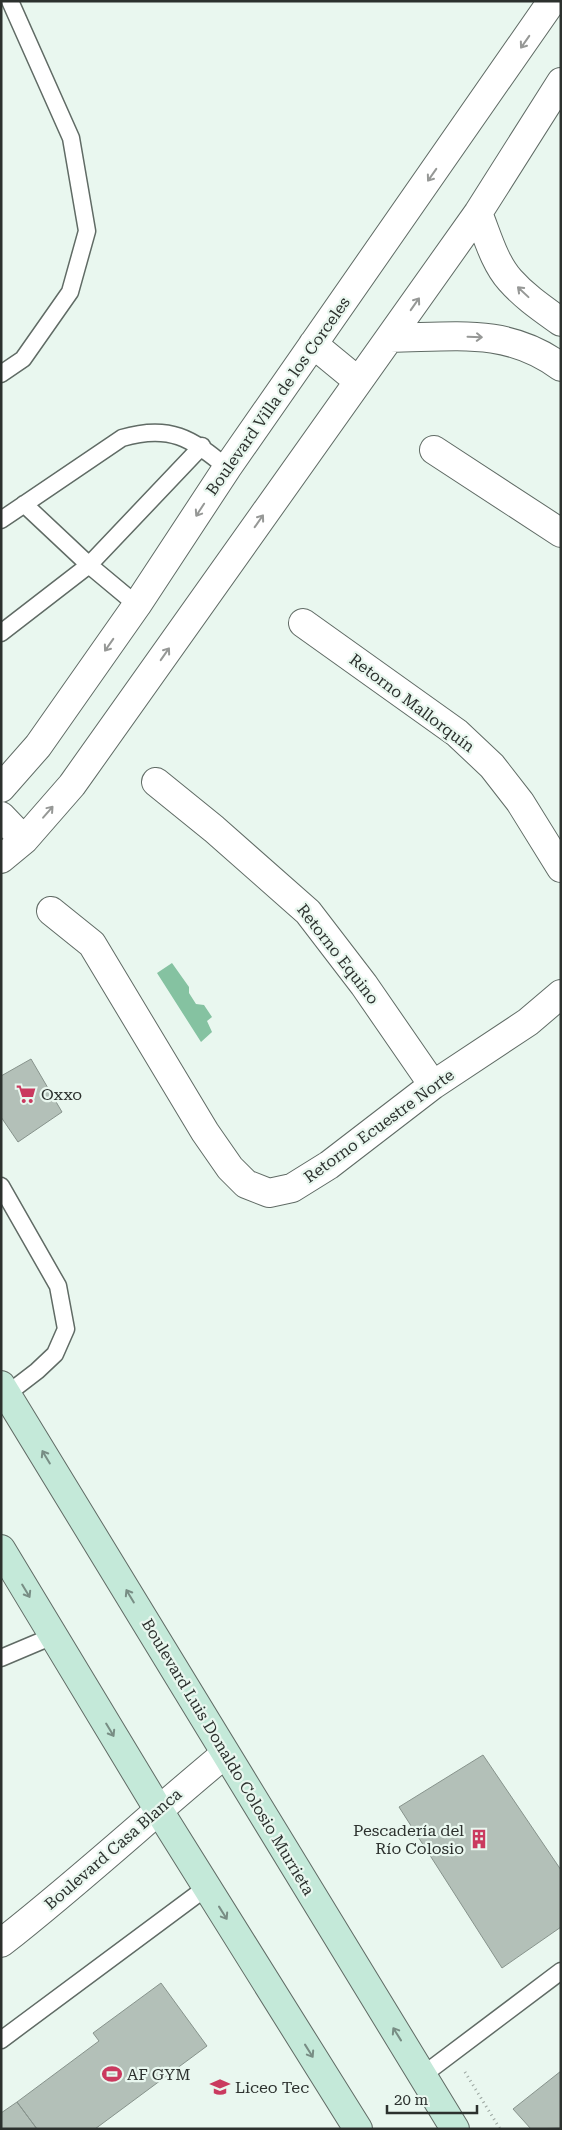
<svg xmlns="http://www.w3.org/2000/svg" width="562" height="2130" viewBox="0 0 562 2130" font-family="'Roboto Serif',serif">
	<rect width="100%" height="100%" fill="#e9f7ef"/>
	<!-- water -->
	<path fill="#85c2a1" d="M172,963L189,987V993L196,1004L204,1005L212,1017L207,1021L212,1032L201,1042L157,973Z"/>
	<!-- building -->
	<path fill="#b3c0b8" stroke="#87938c" d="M31,1059L62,1112L18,1142L1,1117V1076Z
		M483,1755L561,1870V1927L502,1968L399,1807Z
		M161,1983L207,2046L95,2129H37L17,2102L99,2041L93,2033Z
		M561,2071V2128L531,2129L513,2109Z
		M17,2102L37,2129H1V2113Z"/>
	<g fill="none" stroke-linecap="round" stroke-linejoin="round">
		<defs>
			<path id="service" d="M1,374L23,359L70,292L87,231L71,138L10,1
				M24,504L89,565L137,605
				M1,520L122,438C169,424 192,438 227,468
				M1,633L89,565L202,446
				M1,1186L58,1286L66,1329L55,1354L37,1371L7,1394
				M1,1658L53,1636
				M1,2040L207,1887
				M423,2075L561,1971"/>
			<path id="minor" d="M478,213C487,235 494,262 510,280C525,297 543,309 561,322
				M391,338C454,337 507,327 561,367
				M313,344L358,381
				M434,450L561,533
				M303,623L457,733L492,766L520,802L561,868
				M156,782L214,829L308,912L364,985L433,1085
				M1,788L38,746L137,605L227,468L552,1
				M1,816L24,840
				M1,859L24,840L72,785L478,213L561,82
				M51,911L92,944L205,1132L230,1168L246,1184L269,1193L292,1188L329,1165L433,1085L528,1022L561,994
				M1,1943C78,1883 150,1816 225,1754"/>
			<path id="secondary" d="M1,1385L455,2129
				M1,1549L158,1809L358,2129"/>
		</defs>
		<!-- service casing -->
		<use href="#service" stroke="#606b65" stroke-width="19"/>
		<!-- minor casing -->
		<use href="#minor" stroke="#606b65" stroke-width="30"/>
		<!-- secondary casing -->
		<use href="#secondary" stroke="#606b65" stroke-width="30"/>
		<!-- path -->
		<path stroke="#9ba6a0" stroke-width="3" stroke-dasharray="1 4" stroke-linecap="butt" d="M465,2072L500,2129"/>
		<!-- service -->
		<use href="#service" stroke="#fff" stroke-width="16"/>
		<!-- minor -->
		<use href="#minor" stroke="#fff" stroke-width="28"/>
		<!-- secondary -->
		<use href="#secondary" stroke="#c4e9d9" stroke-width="28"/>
	</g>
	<!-- one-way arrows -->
	<defs><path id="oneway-shaft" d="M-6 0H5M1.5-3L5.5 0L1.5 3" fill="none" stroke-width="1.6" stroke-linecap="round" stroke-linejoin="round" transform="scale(1.25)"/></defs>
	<g stroke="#969896">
		<use href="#oneway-shaft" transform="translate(525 42) rotate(125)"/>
		<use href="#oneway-shaft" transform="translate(432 175) rotate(125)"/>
		<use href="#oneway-shaft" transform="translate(523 292) rotate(-137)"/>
		<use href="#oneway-shaft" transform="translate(415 304) rotate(-55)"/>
		<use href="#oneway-shaft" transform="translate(475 337) rotate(2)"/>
		<use href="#oneway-shaft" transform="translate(200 510) rotate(123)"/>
		<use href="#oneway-shaft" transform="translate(259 521) rotate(-55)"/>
		<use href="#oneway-shaft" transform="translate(109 645) rotate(125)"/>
		<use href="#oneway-shaft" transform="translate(165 654) rotate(-55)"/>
		<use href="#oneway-shaft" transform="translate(48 812) rotate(-49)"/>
	</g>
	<g stroke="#788d84">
		<use href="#oneway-shaft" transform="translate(46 1457) rotate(-121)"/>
		<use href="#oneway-shaft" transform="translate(26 1591) rotate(59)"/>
		<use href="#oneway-shaft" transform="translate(130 1596) rotate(-121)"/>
		<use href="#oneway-shaft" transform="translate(110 1730) rotate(59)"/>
		<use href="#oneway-shaft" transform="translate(223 1913) rotate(58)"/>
		<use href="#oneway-shaft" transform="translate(397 2034) rotate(-122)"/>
		<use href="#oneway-shaft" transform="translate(309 2051) rotate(58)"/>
	</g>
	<!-- icons -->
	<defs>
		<symbol id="supermarket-bare" viewBox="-9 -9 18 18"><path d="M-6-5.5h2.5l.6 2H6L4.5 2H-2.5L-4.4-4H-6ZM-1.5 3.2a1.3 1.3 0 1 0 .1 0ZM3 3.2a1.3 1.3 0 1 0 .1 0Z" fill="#ca3a5f" stroke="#e9f7ef" stroke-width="2.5" paint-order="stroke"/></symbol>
		<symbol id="building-bare" viewBox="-9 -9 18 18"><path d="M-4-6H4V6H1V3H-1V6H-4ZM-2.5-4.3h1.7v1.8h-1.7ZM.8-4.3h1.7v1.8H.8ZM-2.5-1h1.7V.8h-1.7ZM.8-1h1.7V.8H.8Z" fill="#ca3a5f" stroke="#e9f7ef" stroke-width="2.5" paint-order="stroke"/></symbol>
		<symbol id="stadium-bare" viewBox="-9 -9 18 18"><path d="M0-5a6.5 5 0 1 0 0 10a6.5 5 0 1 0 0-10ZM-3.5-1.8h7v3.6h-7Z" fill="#ca3a5f" stroke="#e9f7ef" stroke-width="2.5" paint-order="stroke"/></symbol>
		<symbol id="school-bare" viewBox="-9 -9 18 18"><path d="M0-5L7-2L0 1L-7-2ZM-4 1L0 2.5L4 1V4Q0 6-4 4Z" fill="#ca3a5f" stroke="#e9f7ef" stroke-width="2.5" paint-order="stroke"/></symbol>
	</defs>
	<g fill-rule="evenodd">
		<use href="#supermarket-bare" x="12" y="1080" width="28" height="28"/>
		<use href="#building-bare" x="465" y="1825" width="28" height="28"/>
		<use href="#stadium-bare" x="98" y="2060" width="28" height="28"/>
		<use href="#school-bare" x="206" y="2073" width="28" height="28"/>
	</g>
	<g text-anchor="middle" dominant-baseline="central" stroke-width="4.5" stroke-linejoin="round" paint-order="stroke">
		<!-- street labels -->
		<g font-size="16" fill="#2c312e" stroke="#e9f7ef">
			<text transform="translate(278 396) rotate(-55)">Boulevard Villa de los Corceles</text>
			<text transform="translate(412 703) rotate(37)">Retorno Mallorquín</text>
			<text transform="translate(338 954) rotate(52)">Retorno Equino</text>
			<text transform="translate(379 1126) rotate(-36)">Retorno Ecuestre Norte</text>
			<text transform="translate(228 1757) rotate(59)">Boulevard Luis Donaldo Colosio Murrieta</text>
			<text transform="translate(113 1849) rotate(-41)">Boulevard Casa Blanca</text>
		</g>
		<!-- poi labels -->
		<g font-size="16" fill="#2c312e" stroke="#e9f7ef" text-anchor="start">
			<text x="41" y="1094">Oxxo</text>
			<text x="464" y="1830" text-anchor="end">Pescadería del<tspan x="464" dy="18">Río Colosio</tspan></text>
			<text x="127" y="2074">AF GYM</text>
			<text x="235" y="2087">Liceo Tec</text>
		</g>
	</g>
	<!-- border -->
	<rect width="562" height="2130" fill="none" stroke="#2c312e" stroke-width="5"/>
	<!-- scale -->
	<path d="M387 2105v8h90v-8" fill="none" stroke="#2c312e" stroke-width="2.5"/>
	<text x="394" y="2105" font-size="15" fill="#2c312e" stroke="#e9f7ef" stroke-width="4" paint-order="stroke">20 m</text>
</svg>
